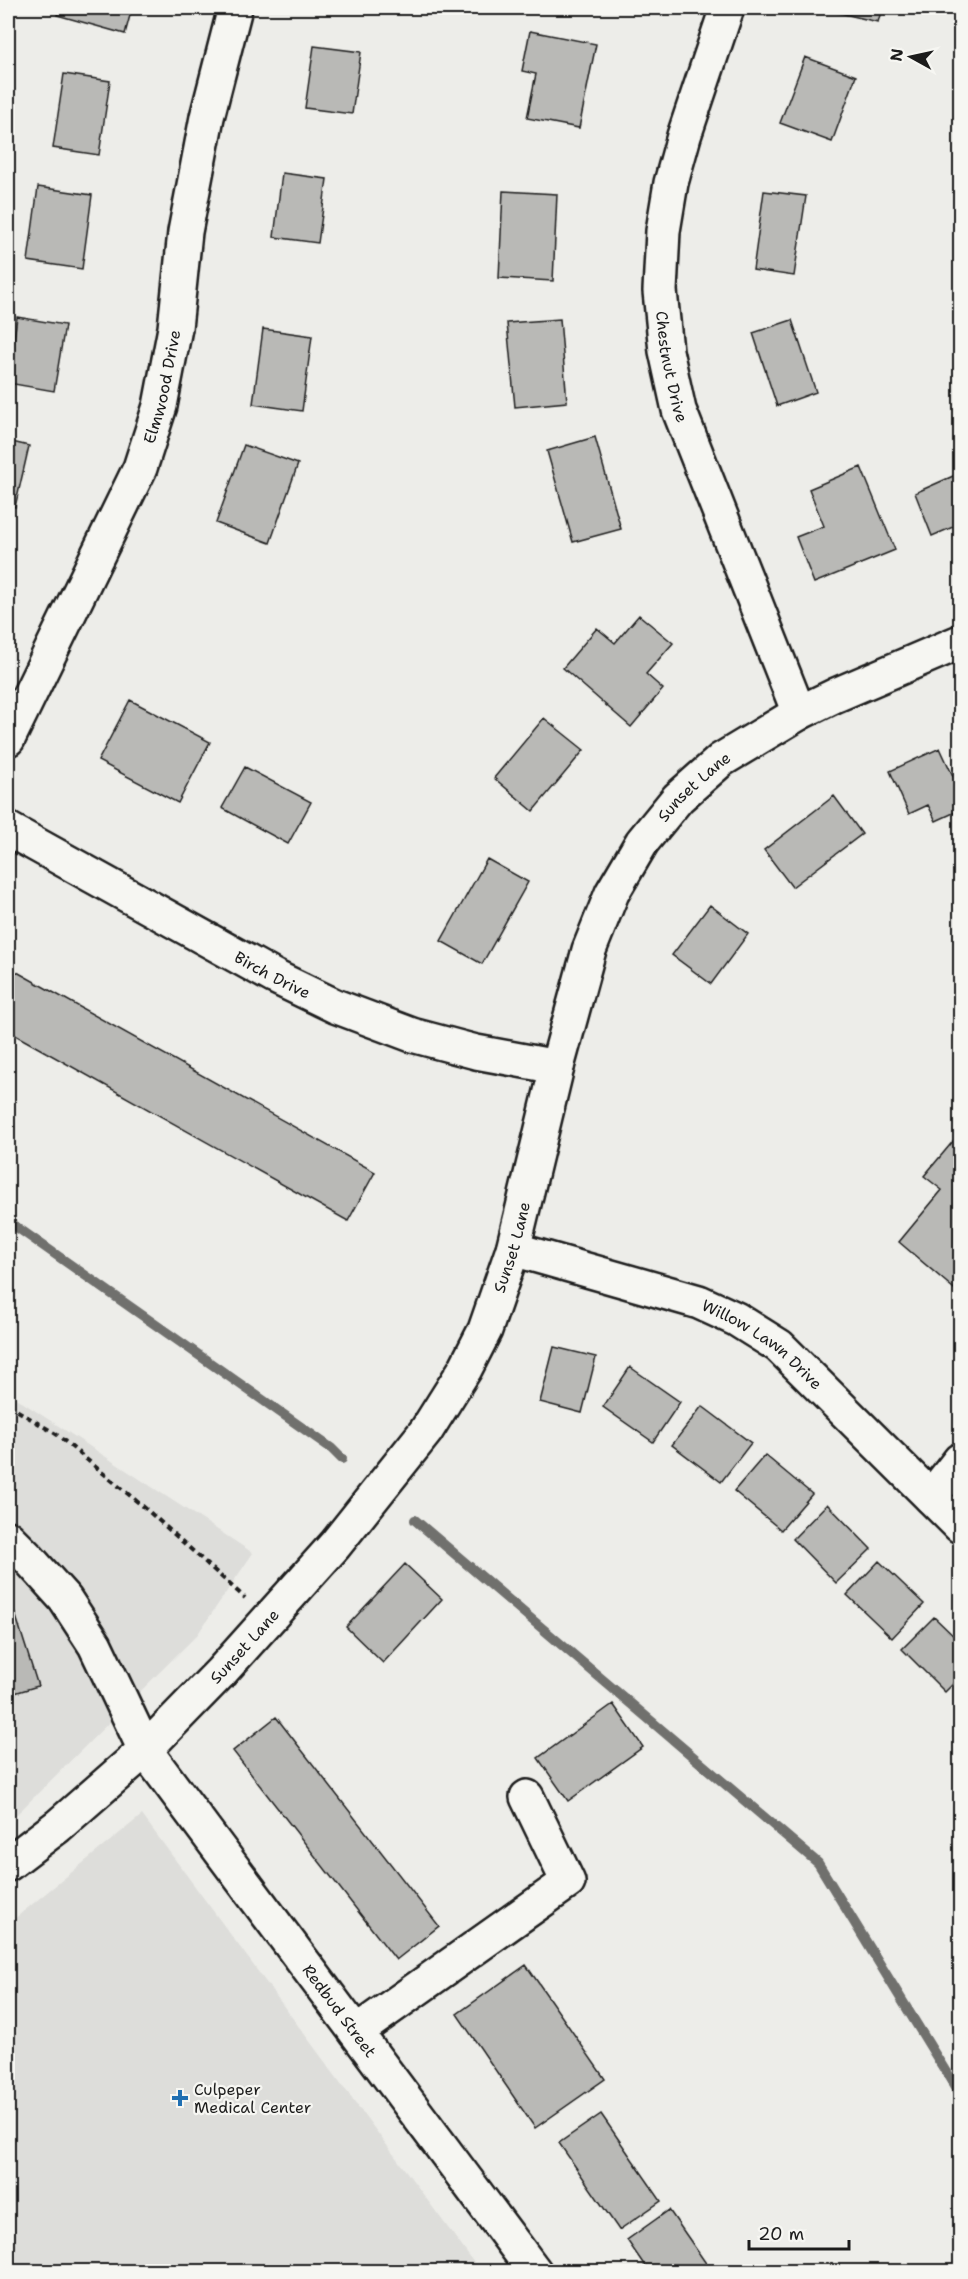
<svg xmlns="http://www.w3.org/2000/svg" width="968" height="2279" viewBox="0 0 968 2279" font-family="'Shantell Sans',sans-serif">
	<rect width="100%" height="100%" fill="#edede9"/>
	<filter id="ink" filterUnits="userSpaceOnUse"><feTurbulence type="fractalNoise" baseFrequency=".0167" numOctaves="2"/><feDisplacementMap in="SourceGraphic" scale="12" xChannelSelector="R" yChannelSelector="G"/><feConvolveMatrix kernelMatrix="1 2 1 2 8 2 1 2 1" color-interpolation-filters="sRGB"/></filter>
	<g filter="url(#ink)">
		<!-- built -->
		<path fill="#ddddda" d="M8,1393L253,1553L197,1635L8,1823Z
			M142,1815L480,2271H8V1924Z"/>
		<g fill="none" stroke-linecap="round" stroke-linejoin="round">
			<!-- stream -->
			<path stroke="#6f6f6d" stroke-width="10" d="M8,1221L331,1448L342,1459
				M415,1520L818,1863L960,2095"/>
		</g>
		<!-- building -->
		<path fill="#b9b9b6" stroke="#1c1c1c" stroke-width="1.5" d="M59,8H132L125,34L57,15Z
			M819,8H882L878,22Z
			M530,31L596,44L579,128L527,118L536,74L522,71Z
			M314,46L361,52L352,114L305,108Z
			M805,57L856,76L832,142L780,123Z
			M64,74L110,81L99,155L53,148Z
			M282,173L327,179L318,243L274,237Z
			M38,187L92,195L82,269L28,261Z
			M503,191L557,194L553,281L499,278Z
			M764,191L806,196L794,276L753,270Z
			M17,317L65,325L54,391L8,383Z
			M560,319L567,402L515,407L507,323Z
			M792,320L816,392L777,406L753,333Z
			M263,329L312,336L302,411L253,404Z
			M595,437L621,529L573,542L547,451Z
			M8,441L29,446L15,507L8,505Z
			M244,445L298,464L270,543L216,523Z
			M861,467L895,550L814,583L796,537L824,526L809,489Z
			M960,473V524L932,536L915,493Z
			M639,615L673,643L646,674L663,689L631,727L563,668L597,628L615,643Z
			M130,700L210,742L178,803L98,761Z
			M544,718L584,750L533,811L494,778Z
			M940,748L960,791V810L936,821L928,805L909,814L890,771Z
			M245,767L311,802L288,844L222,808Z
			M834,796L862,834L792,887L764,850Z
			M487,859L528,882L482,964L441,941Z
			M710,905L748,934L711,984L672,955Z
			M8,967L375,1172L348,1221L8,1031Z
			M960,1133V1294L899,1242L942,1190L924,1176Z
			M554,1347L596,1357L582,1413L540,1402Z
			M630,1367L680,1402L653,1442L603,1407Z
			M702,1406L751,1443L721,1482L672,1445Z
			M765,1455L812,1494L781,1530L734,1491Z
			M827,1504L871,1549L836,1583L793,1539Z
			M879,1561L924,1604L892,1638L847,1595Z
			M405,1564L442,1599L383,1663L346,1627Z
			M8,1591L38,1686L8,1695Z
			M934,1617L960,1642V1677L945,1692L902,1649Z
			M613,1704L643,1747L568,1801L538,1758Z
			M276,1717L439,1926L396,1960L233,1751Z
			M526,1965L605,2079L535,2128L457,2014Z
			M601,2114L661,2201L619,2230L559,2143Z
			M669,2210L712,2272H649L627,2240Z"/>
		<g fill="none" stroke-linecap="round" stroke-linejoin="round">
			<defs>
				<g id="minor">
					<path id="s1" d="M727,8L684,136L671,183L663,231L660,291L666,351L679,410L799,713"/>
					<path id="s2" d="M8,739L140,468L160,406L175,328L185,232L207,117L235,8"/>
					<path id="s3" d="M8,829L275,977L335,1006L412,1035L476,1052L557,1067"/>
					<path id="s4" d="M513,1249L699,1302L736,1319L779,1346L960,1526"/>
					<path d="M931,1497L960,1460"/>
					<path id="s5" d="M8,1538L28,1558L65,1599L95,1645L145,1750L535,2272"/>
					<path id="s6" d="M8,1864L58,1826L145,1750L221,1672L335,1545L426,1431L465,1369L485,1330L513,1249L557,1067L589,950L612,893L642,842L678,798L721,760L799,713L836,695L960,642"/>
					<path d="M356,2032L568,1882L527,1797"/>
				</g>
			</defs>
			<!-- minor casing -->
			<use href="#minor" stroke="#1c1c1c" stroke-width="38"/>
			<!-- path -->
			<path stroke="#1c1c1c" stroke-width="4" stroke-dasharray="6 4.5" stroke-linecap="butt" d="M8,1405L56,1434L145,1508L245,1598"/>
			<!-- minor -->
			<use href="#minor" stroke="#f6f6f2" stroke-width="33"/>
		</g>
	</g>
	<!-- markers -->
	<path fill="#1f6fb2" stroke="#f6f6f2" stroke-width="2" d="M177 2089h6v6h6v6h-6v6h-6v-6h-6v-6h6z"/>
	<g text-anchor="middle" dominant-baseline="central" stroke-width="4.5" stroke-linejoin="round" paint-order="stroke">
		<!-- street labels -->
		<g font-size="16" fill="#1c1c1c" stroke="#f6f6f2">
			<text stroke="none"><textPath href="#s1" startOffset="369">Chestnut Drive</textPath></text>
			<text stroke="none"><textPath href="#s2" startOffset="386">Elmwood Drive</textPath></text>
			<text stroke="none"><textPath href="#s6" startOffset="1312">Sunset Lane</textPath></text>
			<text stroke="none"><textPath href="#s3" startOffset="302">Birch Drive</textPath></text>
			<text stroke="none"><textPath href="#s6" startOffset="808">Sunset Lane</textPath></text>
			<text stroke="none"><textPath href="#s4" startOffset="270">Willow Lawn Drive</textPath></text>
			<text stroke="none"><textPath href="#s6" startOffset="322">Sunset Lane</textPath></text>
			<text stroke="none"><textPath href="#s5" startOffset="580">Redbud Street</textPath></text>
		</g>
		<!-- poi labels -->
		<g font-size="16" fill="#1c1c1c" stroke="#f6f6f2" text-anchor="start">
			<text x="194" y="2089">Culpeper<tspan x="194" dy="18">Medical Center</tspan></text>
		</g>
	</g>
	<!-- margin -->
	<rect width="968" height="2279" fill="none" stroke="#f6f6f2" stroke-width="30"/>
	<rect x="15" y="15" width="938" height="2249" fill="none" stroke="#1c1c1c" stroke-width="2" filter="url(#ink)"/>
	<!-- north arrow -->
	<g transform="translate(911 57) rotate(278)" stroke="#f6f6f2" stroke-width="4.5" paint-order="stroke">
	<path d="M0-4.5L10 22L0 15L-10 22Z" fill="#1c1c1c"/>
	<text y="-9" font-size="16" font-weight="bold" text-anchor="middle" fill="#1c1c1c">N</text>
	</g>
	<!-- scale -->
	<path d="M749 2240v9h100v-9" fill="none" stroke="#1c1c1c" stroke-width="3"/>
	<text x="758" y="2240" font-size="18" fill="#1c1c1c" stroke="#f6f6f2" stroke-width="4.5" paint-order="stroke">20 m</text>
</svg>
